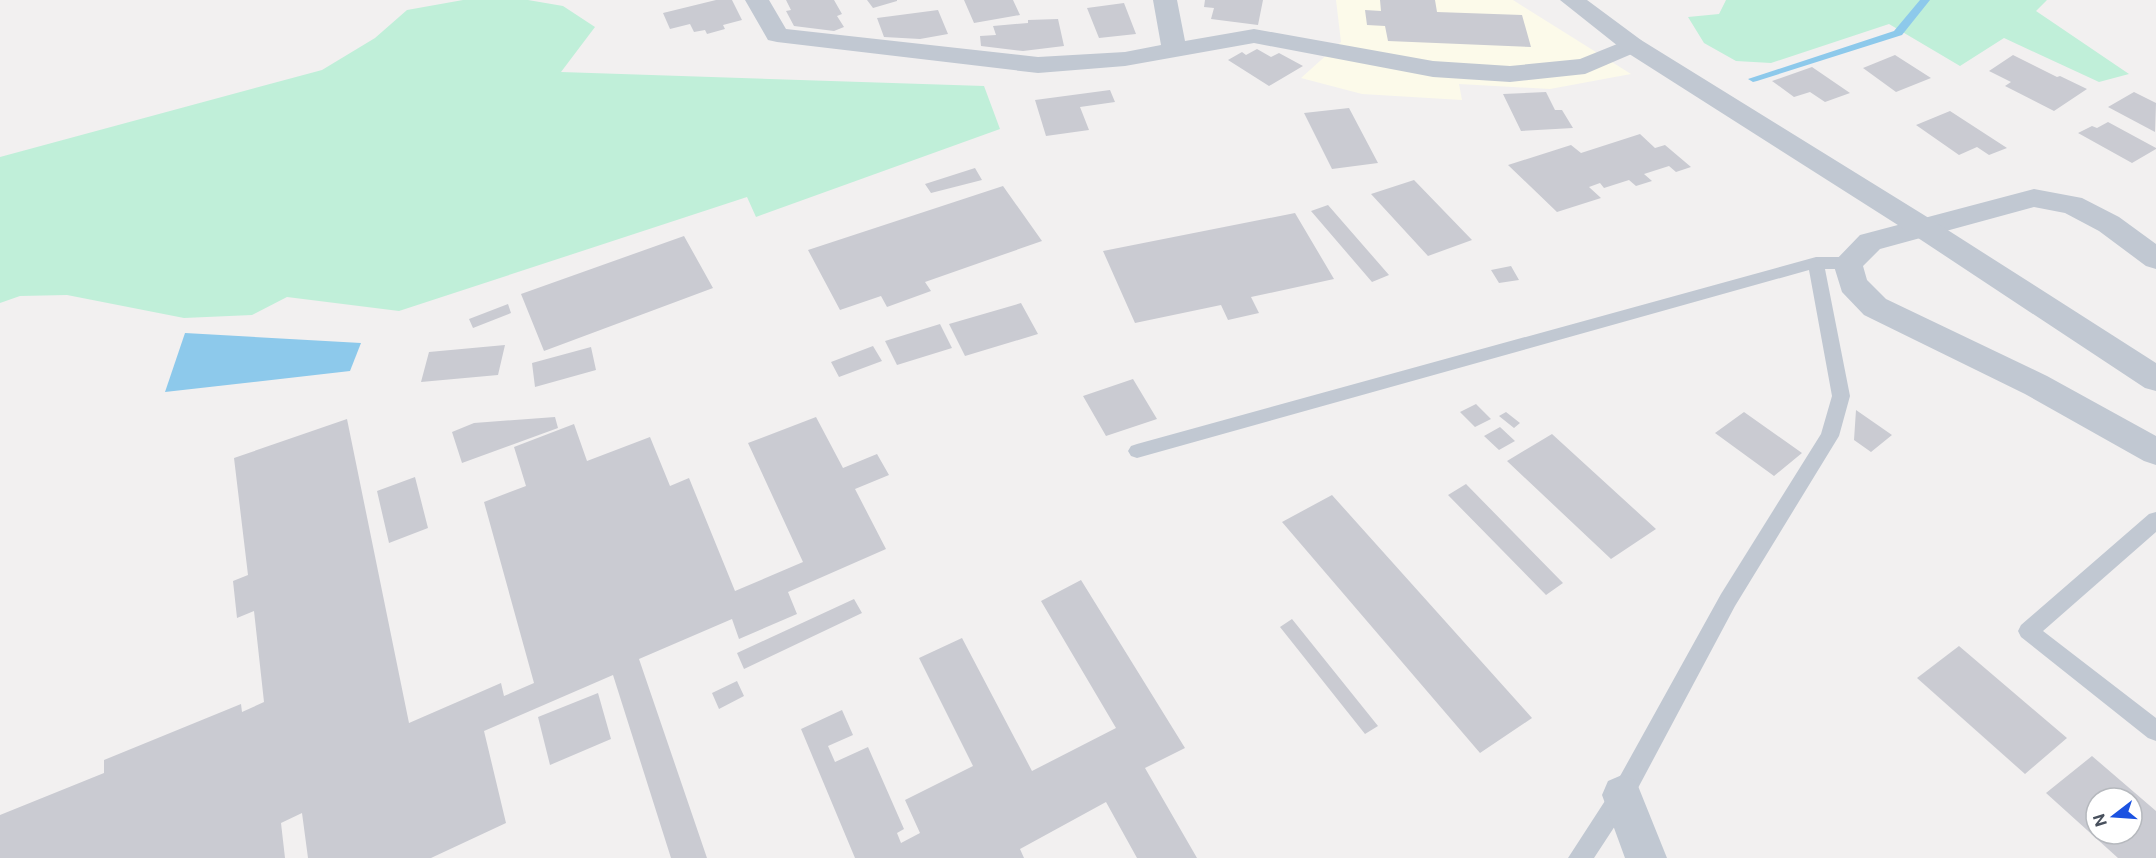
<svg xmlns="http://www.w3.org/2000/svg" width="2156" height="858" viewBox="0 0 2156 858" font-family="'Public Sans',sans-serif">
	<rect width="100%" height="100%" fill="#f2f0f0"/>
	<!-- commercial -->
	<path fill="#fcfaea" d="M1336,0H1513L1631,74L1550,89L1459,84L1462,100L1362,94L1301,78L1341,42Z"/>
	<!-- green -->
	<path fill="#c0efd9" d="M463,0H528L563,6L595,27L561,72L984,86L1000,129L756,217L747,197L399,311L287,297L252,315L184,318L67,295L20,296L0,303V157L322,70L375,38L407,10Z
		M1726,0H2047L2036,11L2129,74L2099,82L2004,38L1960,66L1889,24L1771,63L1736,61L1704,43L1688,17L1719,14Z"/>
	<!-- water -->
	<path fill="#8dc9eb" d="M185,333L361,343L350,371L165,392Z"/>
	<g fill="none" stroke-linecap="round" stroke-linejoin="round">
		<!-- stream -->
		<path fill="#8dc9eb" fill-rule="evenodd" d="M1920,0H1930L1902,35L1757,81L1753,82L1748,79L1894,31Z"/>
	</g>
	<!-- building -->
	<path fill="#cacbd2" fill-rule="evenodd" d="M716,0H732L742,20L723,25L725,29L707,34L705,30L694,32L690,24L670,29L663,13Z
		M786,0H834L842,14L837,16L844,27L834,31L794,26L786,11L791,10Z
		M867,0H897V1L873,8Z
		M964,0H1013L1020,15L974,23Z
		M1205,0H1263L1258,25L1211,19L1214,8L1204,7Z
		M1380,0H1435L1437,12L1522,15L1531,47L1388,41L1385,26L1367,25L1365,10L1381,11Z
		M1124,3L1136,34L1099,38L1087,8Z
		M938,10L948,34L920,39L884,37L877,18Z
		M1058,19L1064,46L1023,51L981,46L980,36L996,35L993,26L1028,23V20Z
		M1257,49L1271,57L1279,53L1303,66L1269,86L1228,60L1242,52L1246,55Z
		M1895,55L1931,78L1896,92L1863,68Z
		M2013,55L2057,77L2060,76L2087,89L2054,111L2005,86L2011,82L1989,71Z
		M1812,67L1850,93L1825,102L1810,92L1794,97L1772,81Z
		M1110,90L1115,102L1080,107L1089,130L1046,136L1035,100Z
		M1546,92L1555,110H1562L1573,128L1521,131L1503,94Z
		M2134,92L2156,103L2155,132L2108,107Z
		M1349,108L1378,163L1332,169L1304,113Z
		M1950,111L2007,148L1989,155L1977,147L1959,155L1916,125Z
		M2108,122L2156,148V149L2132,163L2078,133L2092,126L2097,128Z
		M1640,134L1655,148L1665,145L1691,167L1676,172L1669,166L1644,174L1652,181L1636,186L1629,180L1604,188L1600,183L1589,187L1601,198L1557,212L1508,165L1571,145L1581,153Z
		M975,168L982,180L931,193L925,184Z
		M1414,180L1472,240L1428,256L1371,194Z
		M1003,186L1042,241L925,282L931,291L887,307L881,296L840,310L808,250Z
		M1328,205L1389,275L1372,282L1311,211Z
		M1295,213L1334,279L1251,297L1259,313L1228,320L1221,305L1135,323L1103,251Z
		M684,236L713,288L544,351L521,294Z
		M1511,266L1519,280L1499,283L1491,270Z
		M1021,303L1038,334L965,356L949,324Z
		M508,304L511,313L473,328L469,319Z
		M940,324L952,348L897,365L885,341Z
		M505,345L498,375L421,382L429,352Z
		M873,346L882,361L839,377L831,362Z
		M591,347L596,370L535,387L532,363Z
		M1133,379L1157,419L1106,436L1083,396Z
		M1476,404L1491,419L1475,427L1460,412Z
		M1856,410L1892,435L1871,452L1854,440Z
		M1506,412L1520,423L1514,428L1499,416Z
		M1744,412L1802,453L1774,476L1715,433Z
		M555,417L558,428L462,463L452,432L474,423Z
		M816,417L843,468L877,454L889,475L855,489L886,549L788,592L797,614L739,639L732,619L639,659L707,858H671L613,675L484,731L506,823L431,858H308L302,813L281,823L285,858H0V815L104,773V760L241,704L242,712L264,702L254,611L237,618L233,581L248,575L234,458L347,419L409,723L501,683L504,696L534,683L484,502L526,486L514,447L574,424L587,461L650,437L670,486L689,478L735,591L803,562L748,443Z
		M1500,427L1515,441L1499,450L1484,436Z
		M1552,434L1656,529L1611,559L1507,461Z
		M415,477L428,528L389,543L377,491Z
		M1466,484L1563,583L1546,595L1448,495Z
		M1332,495L1532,718L1480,753L1282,522Z
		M1081,580L1185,748L1145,768L1197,858H1137L1106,802L1020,849L1024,858H855L801,729L842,710L853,735L828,746L835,762L868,747L904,829L897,833L901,843L920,833L905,800L973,766L919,658L962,638L1032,771L1116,728L1041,601Z
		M854,599L862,613L744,669L737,653Z
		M1292,619L1378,726L1365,734L1280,627Z
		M1959,646L2067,738L2025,774L1917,678Z
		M737,681L744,696L719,709L712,693Z
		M598,693L611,739L550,765L538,717Z
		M2092,756L2156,811V858H2118L2046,793ZM2096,798H2132V834H2096Z"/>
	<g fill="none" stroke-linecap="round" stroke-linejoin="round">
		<!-- service -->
		<path fill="#c1c8d2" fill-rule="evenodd" d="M1816,257H1848L1856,263L1848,269H1825L1850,396L1839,436L1735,606L1630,803L1594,858H1568L1614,787L1721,594L1821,434L1832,396L1809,270L1137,458L1131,456L1128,451L1131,446L1137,444Z
			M2156,512V532L2043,631L2156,718V741L2148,738L2021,637L2018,631L2021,625L2149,514Z"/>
		<!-- minor -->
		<path fill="#c1c8d2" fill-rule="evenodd" d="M745,0H769L786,29L1038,57L1125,52L1161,45L1153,0H1177L1185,41L1254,29L1433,61L1510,66L1580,59L1632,38L1641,40L1644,45L1641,50L1585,74L1510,82L1433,77L1254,43L1125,66L1038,73L777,42L768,40Z
			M2034,189L2082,198L2119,217L2156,244V269L2146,266L2099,231L2065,213L2034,207L1880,249L1863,266L1867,280L1886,299L2047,376L2156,436V465L2144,461L2025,394L1864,315L1842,292L1833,263L1860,235Z
			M1622,775L1636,781L1667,858H1625L1602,795L1608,781Z"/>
		<!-- tertiary -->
		<path fill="#c1c8d2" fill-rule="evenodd" d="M1560,0H1587L1641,40L1932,220L2156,363V391L2145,388L1912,234L1623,50Z"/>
	</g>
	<!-- north arrow -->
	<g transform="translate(2114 816) rotate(253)"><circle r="28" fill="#ffffff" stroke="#b6b9be" stroke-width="1.5"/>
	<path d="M0-4.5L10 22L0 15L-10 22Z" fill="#1b52e1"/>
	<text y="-9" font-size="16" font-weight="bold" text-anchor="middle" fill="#48505d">N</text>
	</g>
</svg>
